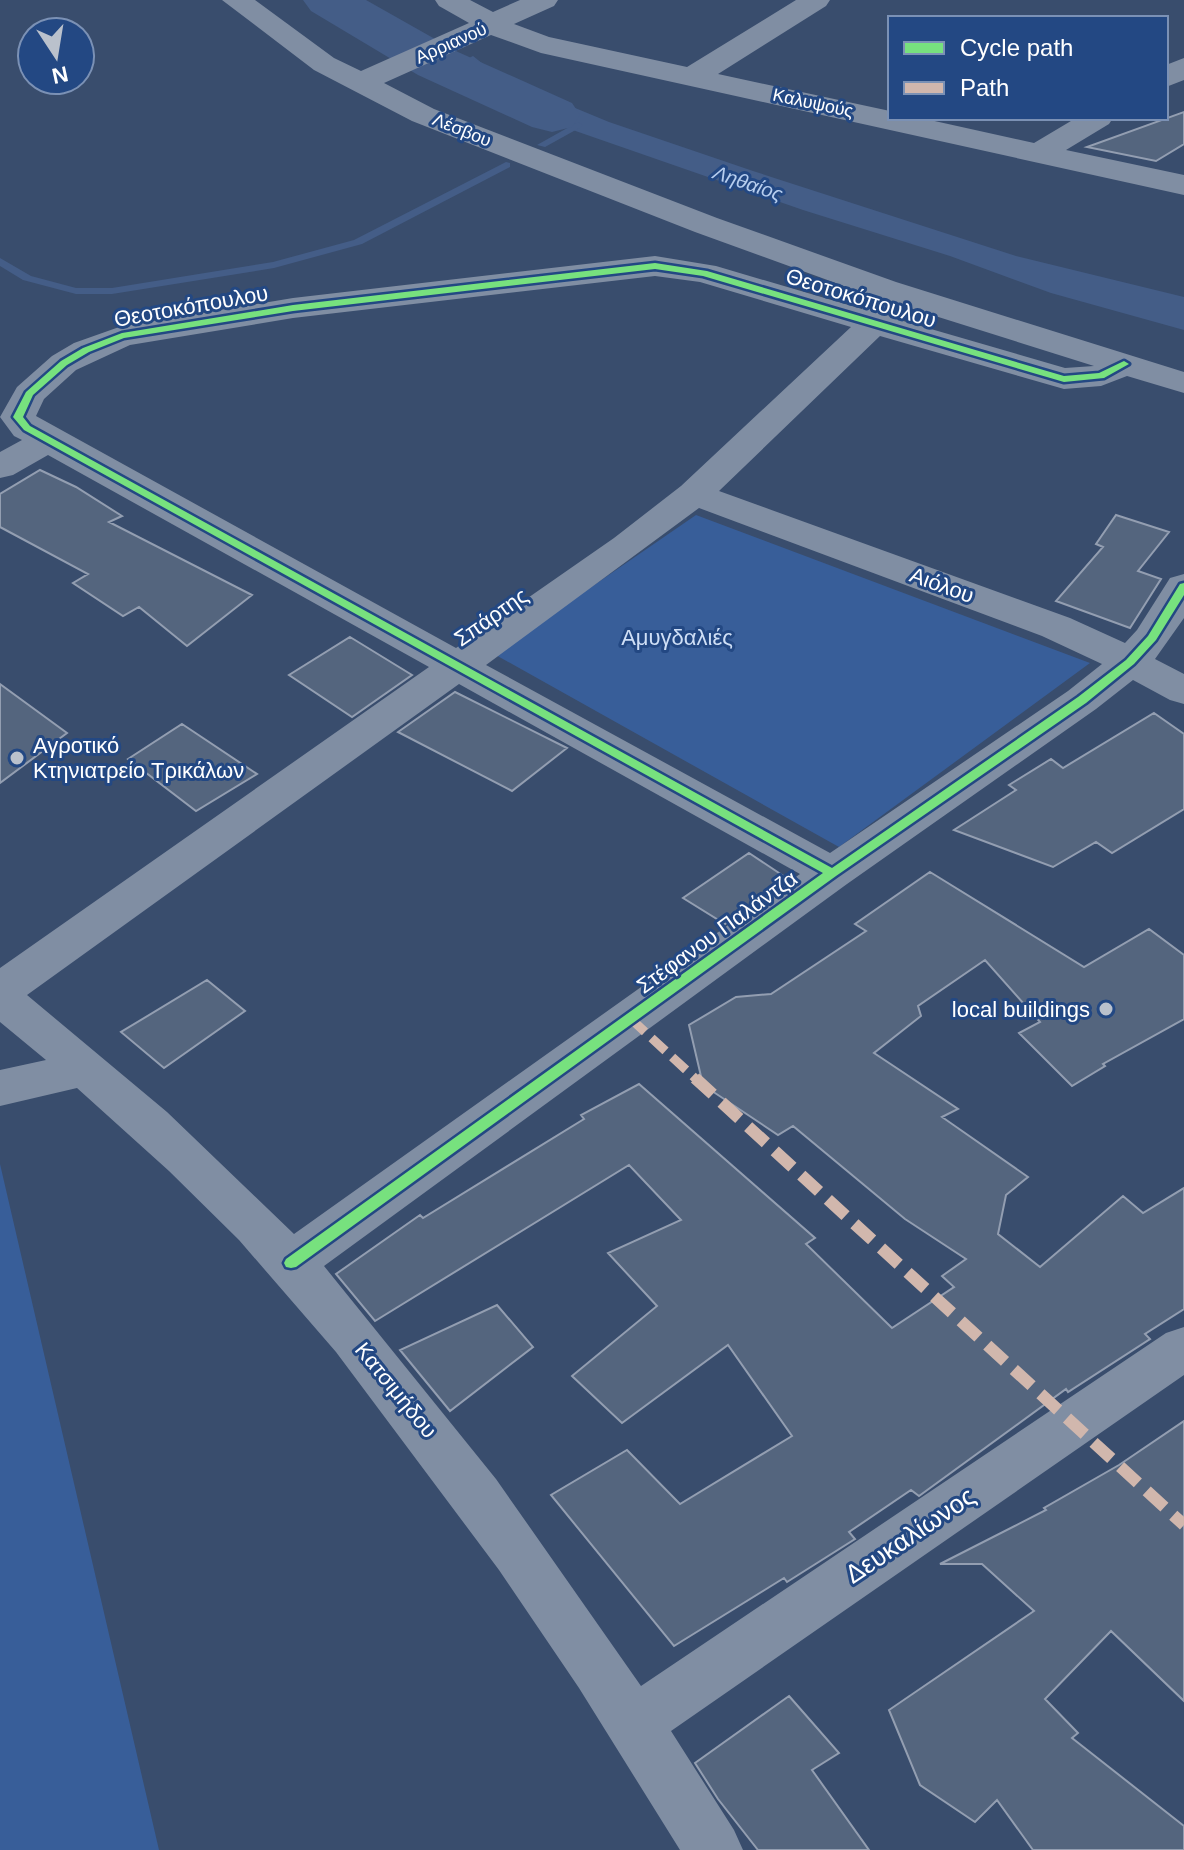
<svg xmlns="http://www.w3.org/2000/svg" width="1184" height="1850" viewBox="0 0 1184 1850" font-family="Arial,sans-serif">
	<rect width="100%" height="100%" fill="#394d6d"/>
	<!-- green -->
	<path fill="#385e99" d="M696,515L1090,663L839,847L494,654Z
		M0,1164L159,1850H0Z"/>
	<!-- water -->
	<path fill="#445d87" d="M473,56L498,76L609,122L753,171L1016,256L1184,297V330L1051,293L950,256L803,210L501,105L436,75Z"/>
	<g fill="none" stroke-linecap="round" stroke-linejoin="round">
		<!-- stream -->
		<path fill="#445d87" fill-rule="evenodd" d="M578,122L583,125L581,127L545,147L537,145Z
			M506,162L510,163V167L362,244L274,268L112,294H76L23,280L0,266V258L31,276L76,288H112L273,262L354,240Z"/>
		<!-- river -->
		<path fill="#445d87" fill-rule="evenodd" d="M303,0H366L458,52L572,103L580,115L572,127L552,132L532,127L418,75L311,11Z"/>
	</g>
	<!-- building -->
	<path fill="#54657e" stroke="#939eb1" stroke-width="2" d="M1184,112V144L1156,161L1087,147Z
		M40,470L76,487L122,516L109,522L252,595L187,646L139,607L123,616L73,583L88,574L0,527V494Z
		M1116,515L1169,532L1138,571L1161,579L1130,628L1056,601L1103,547L1096,544Z
		M350,637L412,675L352,717L289,675Z
		M0,684L67,733L0,783Z
		M455,692L567,748L512,791L398,732Z
		M1154,713L1184,734V809L1112,853L1096,842L1053,867L954,830L1016,790L1009,785L1051,759L1063,768Z
		M182,724L257,774L196,811L128,759Z
		M749,853L788,879L725,924L683,898Z
		M930,872L1084,967L1149,929L1184,955V1019L1103,1064L1105,1066L1072,1086L1019,1033L1040,1022L985,960L918,1006L921,1016L874,1053L958,1109L942,1117L1028,1177L1006,1195L998,1234L1040,1267L1123,1196L1143,1213L1184,1188V1309L1145,1334L1150,1339L1068,1392L1066,1389L919,1496L911,1490L849,1532L855,1539L787,1582L784,1578L674,1646L551,1495L627,1450L680,1504L792,1436L728,1345L622,1423L572,1376L657,1306L608,1253L681,1220L629,1165L375,1321L336,1274L420,1215L423,1218L584,1119L581,1115L639,1084L815,1238L806,1244L892,1328L954,1287L942,1276L966,1259L905,1219L793,1126L778,1135L703,1085L689,1025L736,997L771,994L866,931L855,924Z
		M207,980L245,1011L164,1068L121,1032Z
		M497,1305L533,1347L450,1411L400,1350Z
		M1184,1421V1701L1111,1631L1045,1699L1078,1733L1072,1738L1184,1826V1850H1033L997,1800L975,1822L920,1785L889,1710L1034,1611L982,1564H940L1046,1510L1044,1508L1119,1465Z
		M789,1696L839,1753L812,1770L869,1850H758L718,1799L695,1763Z"/>
	<g fill="none" stroke-linecap="round" stroke-linejoin="round">
		<!-- minor -->
		<path fill="#808ea3" fill-rule="evenodd" d="M222,0H255L334,58L361,71L469,23L439,6L435,0H470L493,12L520,0H558L554,6L514,24L549,37L687,67L796,0H830L826,6L718,74L890,111V118H921L1034,143L1076,118H1113L1109,124L1066,150L1184,175V195L541,53L491,35L384,83L434,109L717,218L896,282L1184,372V393L1127,376L1101,386L1064,389L880,336L719,491L1070,618L1125,643L1137,630L1170,578L1184,574V618L1155,659L1184,674V704L1170,700L1133,680L1096,709L847,884L324,1266L496,1479L641,1686L1166,1333L1184,1327V1375L671,1731L734,1830L743,1850H680L579,1688L499,1570L336,1352L239,1240L169,1171L77,1088L0,1106V1070L46,1060L0,1022V968L429,667L48,455L13,475L0,478V452L22,440L14,436L0,417L17,387L52,356L74,343L122,326L293,298L655,256L716,266L862,309L866,294L695,232L412,121L314,70ZM655,276L700,282L851,327L681,486L614,538L456,648L36,416L44,399L76,370L130,345L293,318ZM897,304L1094,366L1065,368L893,318ZM699,508L1042,636L1102,664L1068,691L830,853L486,665ZM459,684L800,874L294,1234L167,1112L27,995Z
			M1184,58V80L1166,87V65Z"/>
		<!-- quiet-far1 -->
		<path stroke="#d1b7ad" stroke-width="9" stroke-dasharray="19 9" stroke-linecap="butt" d="M631,1019L697,1080"/>
		<!-- quiet -->
		<path stroke="#d1b7ad" stroke-width="12" stroke-dasharray="24 12" stroke-linecap="butt" d="M695,1078L1184,1525"/>
		<defs>
			<path id="cycleway" d="M655,263L707,271L1064,376L1099,373L1124,361L1129,364L1104,378L1064,382L703,276L655,269L293,311L124,338L89,352L67,365L33,395L23,417L30,426L832,868L1078,697L1126,660L1148,636L1180,584L1184,583V595L1156,640L1134,664L1086,703L836,876L296,1267L291,1268L286,1267L284,1263L286,1259L823,873L24,430L13,417L26,392L61,361L83,348L122,333L293,305Z"/>
		</defs>
		<!-- cycleway casing -->
		<use href="#cycleway" stroke="#234883" stroke-width="5"/>
		<!-- cycleway -->
		<use href="#cycleway" fill="#77e17e" fill-rule="evenodd"/>
	</g>
	<!-- markers -->
	<g fill="#bac1cc" stroke="#234883" stroke-width="3">
		<circle cx="17" cy="758" r="8"/>
		<circle cx="1106" cy="1009" r="8"/>
	</g>
	<g text-anchor="middle" dominant-baseline="central" stroke-width="6" stroke-linejoin="round" paint-order="stroke">
		<!-- far-street labels -->
		<g font-size="18" fill="#fff" stroke="#234883">
			<text transform="translate(451 43) rotate(-24)">Αρριανού</text>
			<text transform="translate(813 103) rotate(12)">Καλυψούς</text>
			<text transform="translate(462 130) rotate(22)">Λέσβου</text>
		</g>
		<!-- far-water labels -->
		<g font-size="20" font-style="italic" fill="#b7ceef" stroke="#234883">
			<text transform="translate(748 183) rotate(19)">Ληθαίος</text>
		</g>
		<!-- street labels -->
		<g font-size="22" fill="#fff" stroke="#234883">
			<text transform="translate(861 298) rotate(17)">Θεοτοκόπουλου</text>
			<text transform="translate(191 306) rotate(-10)">Θεοτοκόπουλου</text>
			<text transform="translate(942 585) rotate(20)">Αιόλου</text>
			<text transform="translate(491 617) rotate(-35)">Σπάρτης</text>
			<text transform="translate(717 932) rotate(-36)">Στέφανου Παλάντζα</text>
			<text transform="translate(396 1390) rotate(51)">Κατσιμήδου</text>
		</g>
		<!-- park labels -->
		<g font-size="22" fill="#cfdff6" stroke="#234883">
			<text x="677" y="637">Αμυγδαλιές</text>
		</g>
		<!-- poi labels -->
		<g font-size="22" fill="#fff" stroke="#234883" text-anchor="start">
			<text x="33" y="745">Αγροτικό<tspan x="33" dy="25">Κτηνιατρείο Τρικάλων</tspan></text>
			<text x="1090" y="1009" text-anchor="end">local buildings</text>
		</g>
		<!-- near-street labels -->
		<g font-size="26" fill="#fff" stroke="#234883">
			<text transform="translate(910 1535) rotate(-34)">Δευκαλίωνος</text>
		</g>
	</g>
	<!-- legend -->
	<rect x="888" y="16" width="280" height="104" fill="#234883" stroke="#7b91b5" stroke-width="2"/>
	<rect x="904" y="42" width="40" height="12" fill="#77e17e" stroke="#7b91b5" stroke-width="2"/>
	<text x="960" y="56" font-size="24" fill="#ffffff">Cycle path</text>
	<rect x="904" y="82" width="40" height="12" fill="#d1b7ad" stroke="#7b91b5" stroke-width="2"/>
	<text x="960" y="96" font-size="24" fill="#ffffff">Path</text>
	<!-- north arrow -->
	<g transform="translate(56 56) rotate(168)"><circle r="38" fill="#234883" stroke="#7b91b5" stroke-width="2"/>
	<path d="M0-6L14 30L0 20L-14 30Z" fill="#bac1cc"/>
	<text y="-12" font-size="22" font-weight="bold" text-anchor="middle" fill="#ffffff">N</text>
	</g>
</svg>
